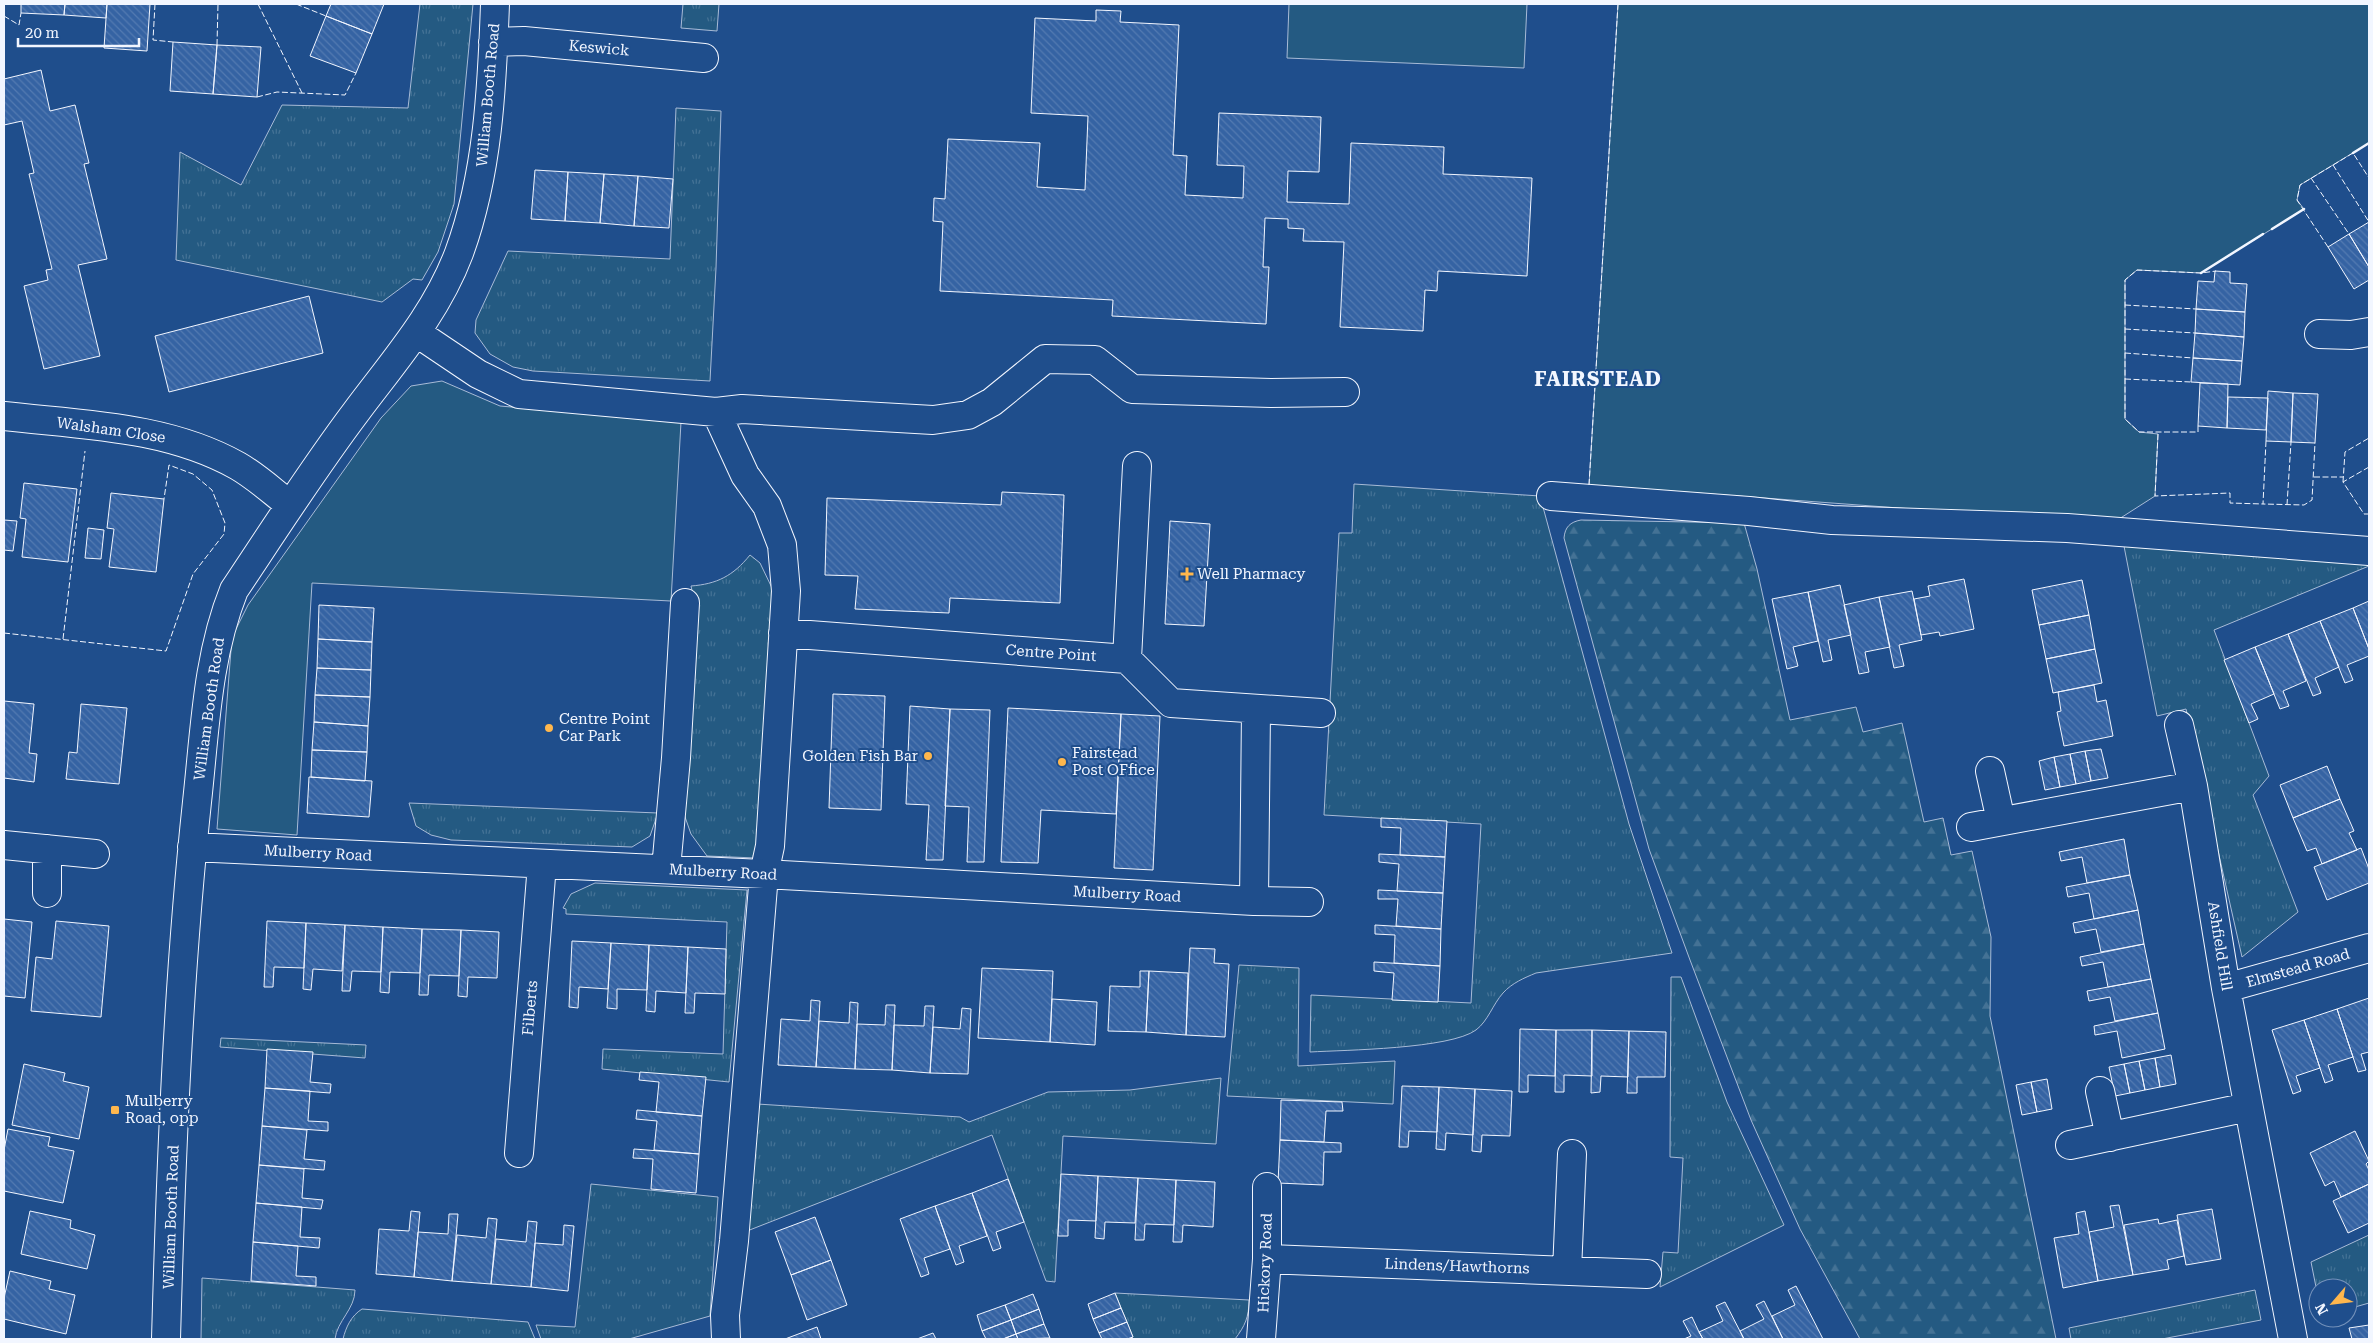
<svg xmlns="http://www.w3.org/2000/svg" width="2373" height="1343" viewBox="0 0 2373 1343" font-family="'Roboto Serif',serif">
	<defs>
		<pattern id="grass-tufts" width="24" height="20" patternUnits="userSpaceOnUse" patternTransform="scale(1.25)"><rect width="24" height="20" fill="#245a82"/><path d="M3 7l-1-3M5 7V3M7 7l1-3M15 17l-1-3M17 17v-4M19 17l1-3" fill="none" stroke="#447295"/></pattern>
		<pattern id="forest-firs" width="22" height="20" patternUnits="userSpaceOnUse" patternTransform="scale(1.25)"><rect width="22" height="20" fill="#245a82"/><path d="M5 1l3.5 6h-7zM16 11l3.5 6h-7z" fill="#447295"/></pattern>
		<pattern id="building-back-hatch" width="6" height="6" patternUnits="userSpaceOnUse" patternTransform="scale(1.25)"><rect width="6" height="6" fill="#3563a3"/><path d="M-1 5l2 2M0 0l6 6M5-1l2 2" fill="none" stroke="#537ab1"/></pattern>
	</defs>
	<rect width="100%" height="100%" fill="#1f4e8c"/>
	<!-- grass -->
	<path fill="url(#grass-tufts)" stroke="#a8bbd7" d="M420,4H473L454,204L438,252L422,280L413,279L382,302L176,260L180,152L241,185L282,105L408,108Z
		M683,4H719L717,31L681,28Z
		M676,108L721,111L716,268L710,381L533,371L513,367L490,354L475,333L476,320L508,251L670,259Z
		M1354,484L1540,496L1629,824L1672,953L1536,973C1524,978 1512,983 1503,993C1493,1004 1488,1021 1476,1030C1450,1049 1345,1050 1310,1052L1311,995L1471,1003L1481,824L1324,815L1339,533H1352Z
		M2123,541L2369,563V566L2214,630L2269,776L2253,795L2298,912L2242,957L2186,709L2157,716Z
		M750,555L760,563L773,590L756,858L707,856L691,834L684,814L695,603L691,586C717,584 733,576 750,555Z
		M409,803L658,813L650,836L632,847L451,840L431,835L416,826Z
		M595,883L747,890L729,1082L602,1069L603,1049L723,1054L727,922L566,914V909L563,908L571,894Z
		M1239,965L1299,968L1298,1066L1395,1061L1393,1104L1227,1096Z
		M1671,977H1681L1727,1102L1784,1225L1660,1287L1663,1252L1678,1253L1683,1158L1670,1157Z
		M221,1038L366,1045L365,1058L220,1047Z
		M1221,1078L1216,1144L1063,1136L1055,1282L1046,1281L992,1135L742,1233L757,1104L960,1117L969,1122L1048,1092L1130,1090Z
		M591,1184L718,1197L710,1316L629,1339H541L536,1325L575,1327Z
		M2369,1235V1303L2348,1309V1288H2318V1297L2311,1262Z
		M202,1278L355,1290C355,1309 337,1321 335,1339H201Z
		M2255,1290L2261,1320L2162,1339H2071L2069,1328Z
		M1115,1293L1249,1300C1249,1317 1245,1326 1235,1339H1127L1133,1337Z
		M362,1309L528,1322L535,1339H343C346,1327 351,1316 362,1309Z"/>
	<!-- forest -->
	<path fill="url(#forest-firs)" stroke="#a8bbd7" d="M1581,520L1744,523L1757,569L1790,720L1856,707L1863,732L1902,723L1924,822L1943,818L1951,855L1972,851L1991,937L1990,1016L2056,1339H1860L1800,1229L1751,1120L1690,960L1649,849L1564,538C1565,527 1570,522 1581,520Z"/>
	<!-- green -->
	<path fill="#245a82" stroke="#a8bbd7" d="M1289,4H1527L1524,68L1287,58Z
		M1618,4H2369V143L2300,185L2297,200L2304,209L2201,273L2137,270L2125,280V419L2139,432L2158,434L2155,496L2119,519L1953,512L1589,485Z
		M442,381L500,406L681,422L671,601L312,583L297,835L217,829L232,637L248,605L381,418L411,386Z"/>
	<!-- building -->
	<path fill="url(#building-back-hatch)" stroke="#f2f6ff" d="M21,4H65L64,15L21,13Z
		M65,4H107L106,18L64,15Z
		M107,4H150L147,51L104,48Z
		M331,4H384L372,34L326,16Z
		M1096,10L1121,11L1120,22L1179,25L1173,155L1187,156L1185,195L1243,198L1244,166L1217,165L1219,113L1321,117L1319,172L1288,171L1287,202L1349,204L1351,143L1444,147L1443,174L1532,178L1527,276L1438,271L1437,291L1425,290L1423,331L1340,327L1344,242L1303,241L1304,229L1288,228V219L1265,218L1263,267H1269L1266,324L1112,316L1113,300L940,291L943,222L933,221L934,198L945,199L948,139L1040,143L1037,187L1085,190L1088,116L1031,113L1035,18L1096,21Z
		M326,16L372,34L356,73L310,56Z
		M173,42L217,45L213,94L170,91Z
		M217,45L261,47L257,97L213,94Z
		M41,70L50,111L75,105L89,163L84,164L107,259L78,265L100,356L44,369L24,286L48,280L46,270L52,269L29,174L34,173L22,121L4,125V79Z
		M535,170L568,172L565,221L531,219Z
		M568,172L604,174L600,223L565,221Z
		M604,174L638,176L634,226L600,223Z
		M638,176L673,179L669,228L634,226Z
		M2369,222V267L2349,234Z
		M2349,234L2369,267V280L2354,289L2328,247Z
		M2215,271L2230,272V283L2247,284L2245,312L2196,309L2198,281L2214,282Z
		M309,296L323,353L169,392L155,336Z
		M2196,309L2245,312L2244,337L2195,333Z
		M2195,333L2244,337L2242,361L2193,358Z
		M2193,358L2242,361L2240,385L2191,382Z
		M2200,383L2228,384L2227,428L2198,426Z
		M2268,391L2293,393L2291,442L2266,441Z
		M2293,393L2318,394L2315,443L2291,442Z
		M2228,397L2268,398L2266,430L2227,428Z
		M24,483L77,489L68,562L22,557L26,519L20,518Z
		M1002,492L1064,495L1060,603L950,598L949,613L855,609L858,576L825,575L827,498L1001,505Z
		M111,493L164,499L156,572L109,567L114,529L107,528Z
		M4,520L17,521L13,551L4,550Z
		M1170,521L1210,524L1204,626L1165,624Z
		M88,528L104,530L101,559L85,558Z
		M1964,579L1974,629L1940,636L1939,632L1921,635L1914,599L1930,596L1928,586Z
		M2082,580L2089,615L2039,625L2032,590Z
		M1840,585L1851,635L1828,640L1832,660L1823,662L1808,592Z
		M1912,591L1922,640L1899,645L1904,666L1894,668L1879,597Z
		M1808,592L1818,641L1793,647L1798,666L1787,669L1772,599Z
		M1879,597L1890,647L1865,652L1869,672L1859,674L1844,605Z
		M2369,601V649L2353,608Z
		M319,605L374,608L372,642L318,639Z
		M2353,608L2369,649V656L2347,665L2353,680L2345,683L2320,621Z
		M2089,615L2095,649L2046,659L2039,625Z
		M2320,621L2339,667L2315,678L2321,693L2313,696L2288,634Z
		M2288,634L2306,681L2283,691L2289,706L2280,709L2255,647Z
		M318,639L372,642L371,670L317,668Z
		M2255,647L2274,694L2251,704L2258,719L2249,723L2224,660Z
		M2095,649L2102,683L2053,693L2046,659Z
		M317,668L371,670L370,697L315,695Z
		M2094,685L2097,702L2106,700L2113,736L2064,746L2057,712L2061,711L2058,692Z
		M833,694L885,696L881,810L829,808Z
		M315,695L370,697L368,726L314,722Z
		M4,701L34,704L29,753L37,754L34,782L4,778Z
		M81,704L127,708L119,784L66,779L69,752L77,753Z
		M910,706L950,709L943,860H926L929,805L906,804Z
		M1008,708L1121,714L1116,814L1041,810L1038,863L1001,862Z
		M950,709L990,710L984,862H967L969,807L945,806Z
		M1121,714L1160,716L1153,870L1114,868Z
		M314,722L368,726L367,752L312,750Z
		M2101,749L2108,778L2091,781L2085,751Z
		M312,750L367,752L365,781L311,777Z
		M2085,751L2091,781L2076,784L2070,754Z
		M2070,754L2076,784L2060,787L2054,757Z
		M2054,757L2060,787L2045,790L2039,761Z
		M2327,766L2340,799L2293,818L2280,785Z
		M309,777L372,781L369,817L307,813Z
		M2340,799L2354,831L2349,833L2357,850L2322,864L2316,848L2307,851L2293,818Z
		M1381,818L1447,821L1445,857L1400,855L1401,828L1381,827Z
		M2124,839L2130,875L2087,883L2082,857L2061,861L2059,852Z
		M2361,848L2369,869V883L2327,900L2314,867Z
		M1379,854L1445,857L1443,893L1397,891L1399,864L1379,862Z
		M2130,875L2138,910L2094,919L2089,893L2068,897L2066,887Z
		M1378,890L1443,893L1441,929L1396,926L1398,899H1378Z
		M2138,910L2144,944L2101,952L2096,929L2075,933L2073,923Z
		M4,919L32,922L25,998L4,996Z
		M56,921L109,926L101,1017L31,1011L36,957L52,959Z
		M267,921L306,923L304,968L274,967L273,987H264Z
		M306,923L345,925L342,971L313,969L311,990L303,989Z
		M345,925L383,927L381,972L352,971L350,991H342Z
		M1375,925L1441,929L1440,966L1394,963L1395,935L1375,934Z
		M383,927L422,929L420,973L390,972L389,993L380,992Z
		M422,929L461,930L459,976L429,975L428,995H419Z
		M461,930L499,932L497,978L468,977L467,997L458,996Z
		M572,941L611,943L608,989L579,987L578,1008L569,1007Z
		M611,943L649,945L647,990L617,989V1009L607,1008Z
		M2144,944L2151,979L2108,987L2103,962L2082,966L2080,957Z
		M649,945L688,947L686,993L656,991L655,1012L646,1011Z
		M688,947L726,949L725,994L695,993L694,1013H685Z
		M1190,948L1215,949L1214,963L1229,964L1225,1037L1186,1035Z
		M1374,962L1440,966L1438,1002L1392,1000L1394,973L1374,971Z
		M982,968L1053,971L1050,1042L978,1038Z
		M1140,971H1149L1146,1032L1108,1031L1110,986L1140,987Z
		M1149,971L1188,973L1186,1035L1146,1032Z
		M2151,979L2158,1013L2115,1021L2110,997L2089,1001L2087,991Z
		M2369,998V1052L2361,1054L2366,1070L2358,1072L2337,1009Z
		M1052,999L1097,1002L1095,1045L1050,1042Z
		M811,1000L820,1001L816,1067L778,1065L781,1019L810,1021Z
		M850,1002L858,1003L855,1069L816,1067L819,1021L849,1023Z
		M886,1005H895L892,1070L855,1069L857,1024L885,1025Z
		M925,1006H934L930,1073L892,1070L894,1025L924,1026Z
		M962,1008L971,1009L968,1074L930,1073L933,1027L960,1029Z
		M2337,1009L2353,1057L2328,1065L2333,1080L2325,1083L2304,1020Z
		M2158,1013L2165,1049L2122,1058L2117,1031L2095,1035L2094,1026Z
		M2304,1020L2320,1068L2296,1076L2301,1091L2293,1094L2272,1030Z
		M1520,1029L1556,1030L1555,1076L1528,1075V1092H1519Z
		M1556,1030H1592V1076L1564,1075V1092H1555Z
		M1592,1030L1629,1031L1628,1077L1601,1076L1600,1092L1591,1093Z
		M1629,1031L1666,1032L1665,1077H1637V1093H1627Z
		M267,1049L313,1052L310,1082L331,1084L330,1093L265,1088Z
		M2171,1055L2176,1084L2160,1087L2155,1058Z
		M2155,1058L2160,1087L2145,1090L2139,1061Z
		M2139,1061L2145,1090L2130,1093L2124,1064Z
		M24,1064L65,1073L63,1081L89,1087L79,1139L12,1125Z
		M2124,1064L2130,1093L2115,1096L2109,1067Z
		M640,1072L706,1077L702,1116L656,1112L659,1082L639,1080Z
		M2047,1079L2052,1109L2037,1112L2031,1082Z
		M2031,1082L2037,1112L2022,1115L2016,1085Z
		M1402,1086L1439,1087L1437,1132L1409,1131L1408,1147H1399Z
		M1439,1087L1475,1089L1473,1135L1446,1133L1445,1150L1436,1149Z
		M265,1088L310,1091L308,1121L328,1122V1131L262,1126Z
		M1475,1089L1512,1091L1510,1136L1482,1135L1481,1152L1472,1151Z
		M1281,1100L1342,1102L1343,1111H1326L1324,1142L1280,1140Z
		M637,1110L702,1116L699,1154L654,1150L657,1121L636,1119Z
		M262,1126L307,1130L304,1159L325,1161L324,1170L259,1165Z
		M8,1129L50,1137L48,1146L74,1151L63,1203L4,1191V1150Z
		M2355,1131L2369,1161L2366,1164L2369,1170V1184L2341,1197L2334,1181L2325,1186L2310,1153Z
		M1280,1140L1341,1143V1152H1324L1323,1185L1278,1183Z
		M634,1149L699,1154L696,1193L651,1189L653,1159L633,1158Z
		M259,1165L304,1169L302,1198L323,1200L321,1209L256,1203Z
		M1061,1174L1098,1176L1096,1221L1068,1220V1236H1058Z
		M1098,1176L1138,1178L1135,1223L1105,1222L1104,1239L1095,1238Z
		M1138,1178L1176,1180L1174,1225L1145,1224L1144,1240H1135Z
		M1008,1179L1024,1222L996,1232L1001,1248L993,1251L972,1193Z
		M1176,1180L1215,1182L1213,1227L1183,1225L1182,1242H1173Z
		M2369,1184V1223L2348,1233L2333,1201Z
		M972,1193L987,1236L959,1246L964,1262L956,1265L935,1206Z
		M256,1203L302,1207L300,1237L320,1238L319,1248L253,1242Z
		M2119,1205L2133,1275L2098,1281L2089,1232L2114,1227L2110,1206Z
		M935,1206L950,1249L924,1258L929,1274L921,1277L900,1219Z
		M2212,1209L2221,1259L2186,1265L2177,1215Z
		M30,1211L71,1220L70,1228L95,1235L87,1269L21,1254Z
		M411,1211L420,1212L414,1277L376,1274L379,1229L409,1231Z
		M2085,1211L2098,1281L2063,1288L2054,1238L2079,1234L2076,1213Z
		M449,1214H458L452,1281L414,1277L418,1232L448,1234Z
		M815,1217L831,1260L791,1275L775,1232Z
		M488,1218L497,1219L491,1284L452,1281L457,1235L486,1238Z
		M2158,1219L2159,1224L2177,1220L2184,1256L2167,1260L2169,1269L2133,1275L2124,1225Z
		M528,1221L537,1222L531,1287L491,1284L496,1239L526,1242Z
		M564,1225L574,1226L568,1291L531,1287L535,1243L563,1245Z
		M253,1242L298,1246L296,1276L316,1277V1286L251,1281Z
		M831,1260L847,1305L807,1320L791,1275Z
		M10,1271L51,1281L49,1289L75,1295L66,1334L4,1319V1298Z
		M1796,1286L1823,1339H1783L1772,1316L1795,1305L1788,1290Z
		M1115,1293L1121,1308L1093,1319L1088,1304Z
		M1033,1294L1039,1309L1011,1320L1005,1305Z
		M1764,1301L1783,1339H1744L1740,1331L1764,1319L1756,1305Z
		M1725,1302L1744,1339H1703L1699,1332L1723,1321L1716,1306Z
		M1005,1305L1011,1320L982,1331L977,1315Z
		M1121,1308L1127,1322L1099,1333L1093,1319Z
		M1039,1309L1044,1324L1016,1334L1011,1320Z
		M1692,1317L1699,1332L1703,1339H1684L1691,1336L1683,1321Z
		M1011,1320L1016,1334L1003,1339H986L982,1331Z
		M1127,1322L1133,1337L1127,1339H1102L1099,1333Z
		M1044,1324L1050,1338L1018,1339L1016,1334Z
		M2369,1325V1339H2352L2349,1328Z
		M817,1327L821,1339H785Z
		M933,1333L936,1339H917Z
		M1016,1334L1018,1339H1003Z"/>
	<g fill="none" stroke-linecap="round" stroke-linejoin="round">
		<defs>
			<path id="minor" d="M493,42L524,41L704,58
				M417,333L478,374L519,394L716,412L742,409L933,420L968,415L992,402L1045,359L1095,360L1132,389L1271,393L1345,392
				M2319,334L2351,335L2369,332
				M716,412L745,475L767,506L782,545L786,591L770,846L764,874L734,1241L725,1315L726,1339
				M4,416C83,425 167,426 238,466C257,477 273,492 290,505
				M1551,496L1749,511L1832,520L2067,528L2369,551
				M783,633L1127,659L1137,466
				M1127,659L1171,703L1321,713
				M2179,725L2193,786L2226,988L2293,1339
				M1990,771L2001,821
				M1971,827L2193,786
				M4,845L95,854
				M192,847L764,874L1254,901L1256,710
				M666,869L676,758L685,603
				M47,893V849
				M1254,901L1309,902
				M2226,988L2369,948
				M2100,1091L2110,1137
				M2070,1145L2248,1107
				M519,1153L542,864
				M1267,1259L1647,1274
				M1567,1271L1572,1154
				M166,1339C171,1160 178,980 197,802C205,730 207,657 234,590C274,530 313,469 356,412C394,361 436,314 459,253C488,174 492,88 495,4
				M1261,1339L1267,1259V1187"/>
		</defs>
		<!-- minor casing -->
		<use href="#minor" stroke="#f2f6ff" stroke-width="30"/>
		<!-- minor -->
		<use href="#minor" stroke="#1f4e8c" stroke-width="28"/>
		<!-- fence -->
		<path stroke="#f2f6ff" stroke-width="1" stroke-dasharray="6 2.5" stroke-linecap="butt" d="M155,4L153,40L173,42
			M258,4L302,93
			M296,4L326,16
			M4,16L19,25L21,13
			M217,45L218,4
			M257,97L277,92L345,95L356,73
			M2333,165L2369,222
			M2311,178L2349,234
			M2328,247L2297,200L2300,185L2353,153L2369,178
			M2125,305L2196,309
			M2125,329L2195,333
			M2125,353L2193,358
			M2125,379L2191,382
			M2198,426V432H2139L2125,419V280L2137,270L2201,273L2216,271
			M2158,434L2155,496L2230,493V503L2263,504
			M2266,441L2263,504L2304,505L2312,500L2315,443
			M2369,467L2343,482L2364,514H2369
			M2314,477H2343
			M2343,482L2345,452L2369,438
			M1589,485L1618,4
			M2287,505L2291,442
			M4,633L166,651L193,574L224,534L225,523L212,490L193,474L169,465L164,499
			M63,639L85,451"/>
		<!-- wall -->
		<path stroke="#f2f6ff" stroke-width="2.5" d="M2353,153L2369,143
			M2272,229L2304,209
			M2201,273L2263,234"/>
	</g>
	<!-- markers -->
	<g fill="#ffb74d" stroke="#1f4e8c" stroke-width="2">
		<path d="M1184.5 566.5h5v5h5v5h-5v5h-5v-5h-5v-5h5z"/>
		<circle cx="549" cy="728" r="5"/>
		<circle cx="928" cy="756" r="5"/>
		<circle cx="1062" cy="762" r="5"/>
		<rect x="110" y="1105" width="10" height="10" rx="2.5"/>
	</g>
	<g text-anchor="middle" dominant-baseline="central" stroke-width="4" stroke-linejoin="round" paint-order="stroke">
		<!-- street labels -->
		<g font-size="15" fill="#f2f6ff" stroke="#1f4e8c">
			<text transform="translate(599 48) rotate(5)">Keswick</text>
			<text transform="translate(488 95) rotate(-85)">William Booth Road</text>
			<text transform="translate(111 430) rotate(8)">Walsham Close</text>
			<text transform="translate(1051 653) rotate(4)">Centre Point</text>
			<text transform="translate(209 709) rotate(-82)">William Booth Road</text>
			<text transform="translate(318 853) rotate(3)">Mulberry Road</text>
			<text transform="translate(723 872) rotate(3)">Mulberry Road</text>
			<text transform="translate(1127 894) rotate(3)">Mulberry Road</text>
			<text transform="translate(2220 946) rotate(81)">Ashfield Hill</text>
			<text transform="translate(2298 968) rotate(-16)">Elmstead Road</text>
			<text transform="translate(530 1008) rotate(-85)">Filberts</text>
			<text transform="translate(171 1217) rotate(-88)">William Booth Road</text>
			<text transform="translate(1265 1263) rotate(-88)">Hickory Road</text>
			<text transform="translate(1457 1266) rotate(2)">Lindens/Hawthorns</text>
		</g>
		<!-- poi labels -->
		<g font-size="15" fill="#f2f6ff" stroke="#1f4e8c" text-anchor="start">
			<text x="1197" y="574">Well Pharmacy</text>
			<text x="559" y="719">Centre Point<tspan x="559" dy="17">Car Park</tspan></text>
			<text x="1072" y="753">Fairstead<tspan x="1072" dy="17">Post OFfice</tspan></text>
			<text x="918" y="756" text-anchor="end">Golden Fish Bar</text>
			<text x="125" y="1101">Mulberry<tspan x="125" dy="17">Road, opp</tspan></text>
		</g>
		<!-- district labels -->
		<g font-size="20" font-weight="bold" letter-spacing="1" fill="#f2f6ff" stroke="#1f4e8c">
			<text x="1598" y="379">FAIRSTEAD</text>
		</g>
	</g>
	<!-- border -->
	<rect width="2373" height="1343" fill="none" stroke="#f2f6ff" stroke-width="10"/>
	<!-- north arrow -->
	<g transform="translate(2333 1303) rotate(242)"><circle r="24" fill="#1f4e8c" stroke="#7391ba"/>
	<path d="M0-4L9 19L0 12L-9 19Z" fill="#ffb74d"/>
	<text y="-8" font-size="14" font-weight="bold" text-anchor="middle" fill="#f2f6ff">N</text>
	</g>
	<!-- scale -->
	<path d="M18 38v8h121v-8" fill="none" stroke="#f2f6ff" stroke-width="2.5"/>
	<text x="25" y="38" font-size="15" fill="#f2f6ff" stroke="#1f4e8c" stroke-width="4" paint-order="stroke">20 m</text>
</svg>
